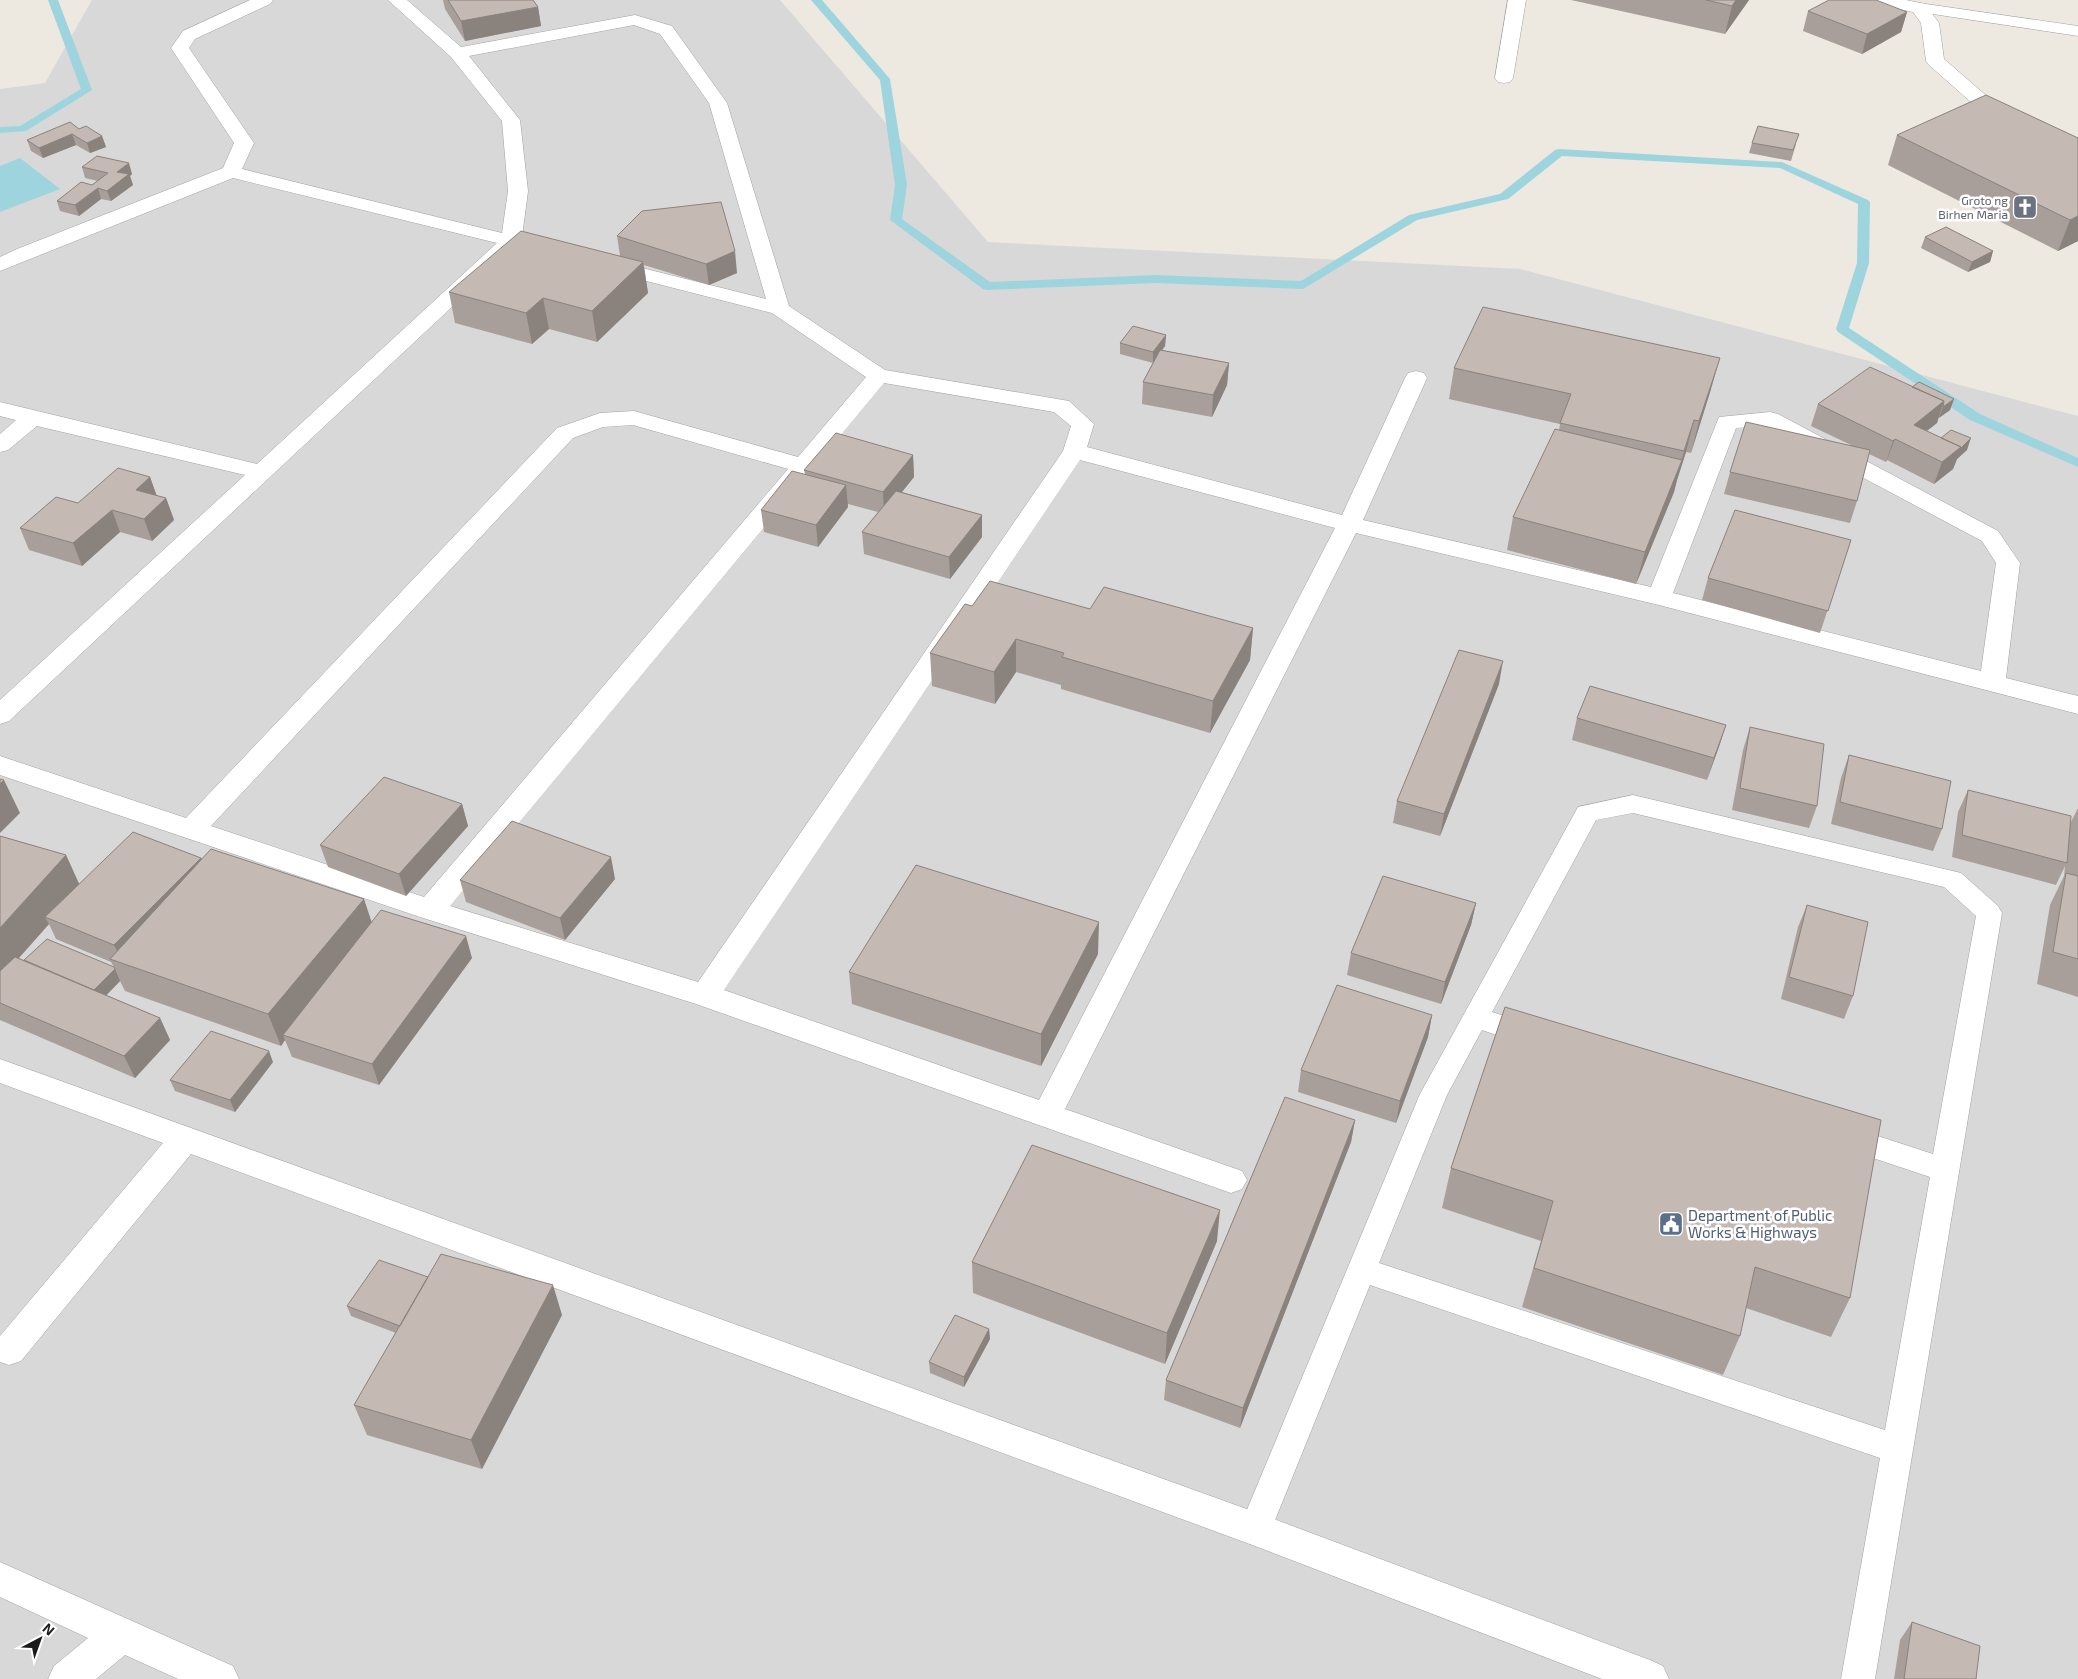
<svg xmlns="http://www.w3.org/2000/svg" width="2078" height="1679" viewBox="0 0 2078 1679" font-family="'Exo 2',sans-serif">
	<rect width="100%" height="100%" fill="#ede8e0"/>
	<!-- residential -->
	<path fill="#d9d8d8" d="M92,0H780L988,242L1520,269L2078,416V1679H0V89L45,83Z"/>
	<!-- water -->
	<path fill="#9ed4dd" d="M20,158L60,189L0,212V166Z"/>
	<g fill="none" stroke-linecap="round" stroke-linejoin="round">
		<!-- stream -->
		<path fill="#9ed4dd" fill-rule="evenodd" d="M48,0H58L92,90L26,131L0,133V127L20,126L81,89Z
			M811,0H822L890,79L907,185L902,219L990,282L1156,275L1301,281L1409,215L1500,194L1555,150L1559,149L1782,162L1868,200L1870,202L1869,263L1849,328L1980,414L2078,458V467L1970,420L1838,332L1836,329L1857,263L1858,204L1780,168L1562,156L1508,199L1417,220L1303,289L1156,283L987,290L983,289L890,220L895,185L880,80Z"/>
		<defs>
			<path id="lane" d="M1919,3L2078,26V36L1913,11L1911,8L1913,5Z
				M1633,795L1961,873L1998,906L2002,913L1875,1679H1841L1880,1458L1370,1285L1267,1540L1255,1544L1243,1540L1239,1529L1420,1094L1578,807ZM1633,813L1944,887L1976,916L1933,1154L1844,1125L1834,1129L1830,1137L1834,1145L1930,1177L1885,1430L1379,1263L1447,1095L1482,1030L1532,1047L1542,1044L1546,1036L1542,1028L1492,1012L1596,820Z"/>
			<path id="street" d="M250,0H273L270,4L195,39L189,48L254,143L242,169L502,233L508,191L502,121L451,57L388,0H407L461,47L635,15L672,26L727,103L789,306L885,370L1069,401L1094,424L1087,447L1342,515L1405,378L1408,373L1416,371L1424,373L1427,378L1363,520L1651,587L1719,417L1770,412L1778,414L1998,531L2020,563L2006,678L2078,696V714L1659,605L1356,533L1065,1109L1242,1171L1247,1180L1242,1189L1231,1193L696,1004L420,917L0,775V756L186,818L557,428L600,413L634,411L798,457L866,377L772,313L603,270L600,266L603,262L610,260L766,299L709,103L660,34L634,25L469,56L520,120L528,191L522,237L551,245L554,249L551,253L544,255L515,248L9,721L0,724V700L245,475L37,426L8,450L0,452V434L16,420L0,416V402L257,464L497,243L233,178L0,271V257L17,249L223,168L234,143L171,48L183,31ZM884,383L1054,412L1071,426L1063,451L698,982L450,906ZM633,425L788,469L424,897L211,826L573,438L603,427ZM1766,426L1982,541L1996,563L1981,671L1673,593L1736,428ZM1080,460L1335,528L1039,1100L724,990Z
				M1508,0H1526L1513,78L1510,82L1504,83L1498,82L1495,78Z
				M1873,0H1906L1925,4L1939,23L1944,59L2004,111L2015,117L2017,121L2015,125L2008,127L1990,119L1929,65L1926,61L1921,23L1913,12L1876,4Z
				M0,1059L1255,1512L1650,1660L1663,1666L1669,1679H1602L1255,1546L191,1154L21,1361L9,1365L0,1362V1336L163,1143L0,1083Z
				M0,1562L233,1666L239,1679H178L125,1655L96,1679H48L54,1666L88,1638L0,1597Z"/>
		</defs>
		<!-- lane casing -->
		<use href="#lane" stroke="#a2a2a2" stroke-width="1"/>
		<!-- street casing -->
		<use href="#street" stroke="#a2a2a2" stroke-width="1"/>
		<!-- lane -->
		<use href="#lane" fill="#fff" fill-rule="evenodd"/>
		<!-- street -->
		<use href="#street" fill="#fff" fill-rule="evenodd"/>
	</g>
	<!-- wall -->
	<path fill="#a99f9a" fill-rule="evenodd" d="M443,0H533L538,7L541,26L465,41L445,9Z
		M1571,0H1749L1725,34Z
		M1808,11L1907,12L1901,32L1862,54L1803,31Z
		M79,129L102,136L106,147L90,153L76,145L43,158L31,151L27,140Z
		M1897,135L2078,138V241L2058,251L1888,165Z
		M1752,143L1796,144L1791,161L1749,153Z
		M82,167L132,174L130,176L133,185L111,201L101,199L79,216L60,211L57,201L92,185L98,181L85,178Z
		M617,236L737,273L709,285L644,265L648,293L597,342L549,329L532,344L455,323L449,292L620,256Z
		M1925,237L1993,251L1990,262L1968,272L1921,248Z
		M1166,335L1165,346L1162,350L1229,363L1227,385L1212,417L1142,404L1143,382L1155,359L1153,363L1120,354V343Z
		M1454,368L1711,389L1691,453L1686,452L1677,480L1674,492L1636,584L1507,550L1513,517L1559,430L1560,424L1449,399Z
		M1912,387L1954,399L1950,410L1938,418L1937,423L1927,431L1967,450L1957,459L1953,469L1934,484L1887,460L1886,462L1869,454L1857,501L1850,523L1724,494L1730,472L1851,445L1811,426L1818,404Z
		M913,455L914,477L902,492L982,515V537L950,579L864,554L862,532L878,512L848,504V507L818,547L764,532L761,510L805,474L804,470Z
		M150,477L156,495L166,498L174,520L152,541L120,532L82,566L29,550L20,528L78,503Z
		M1851,540L1820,633L1702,600L1708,578Z
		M972,606L1090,609L1253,628L1250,660L1210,733L1061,689V685L1016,672L995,704L932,686L930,653Z
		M1499,684L1440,836L1393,823L1397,801Z
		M1577,718L1726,725L1707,780L1572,740Z
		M1750,727L1817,806L1809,828L1732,810L1743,750Z
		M1849,755L1942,829L1933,851L1831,824L1841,778Z
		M1968,790L2070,824L2078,808V997L2037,984L2050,905L2064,876L2065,866L2056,885L1952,857L1958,812Z
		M462,804L468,826L406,896L328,867L320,845Z
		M0,836L66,855L79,884L201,858L202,859L372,923L472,958L379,1085L292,1057L285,1040L281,1046L125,991L120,981L106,995L160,1018L170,1040L135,1078L0,1020ZM49,924L56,939L111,962L114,967L24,960L19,958Z
		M615,879L565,940L466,902L460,880Z
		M1476,903L1471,925L1441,1004L1347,975L1351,953Z
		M1807,905L1853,996L1844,1019L1781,999L1798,927Z
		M1098,954L1041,1066L852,1004L849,972Z
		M1505,1007L1850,1298L1831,1337L1746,1308L1740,1336L1723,1375L1522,1307L1541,1241L1442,1208L1451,1168Z
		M1432,1015L1428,1037L1396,1123L1298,1092L1301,1070Z
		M273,1062L235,1112L175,1091L170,1080Z
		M1355,1120L1351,1142L1240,1428L1164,1400L1166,1380Z
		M1217,1241L1165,1364L973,1293L972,1262Z
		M428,1277L562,1315L482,1469L367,1435L354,1405L396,1333L351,1316L347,1306Z
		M989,1329L990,1339L964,1387L930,1373L929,1362Z
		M1912,1622L1976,1679H1894L1900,1640Z"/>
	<!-- shaded-wall -->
	<path fill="#8a827d" d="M1736,0H1749L1725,34L1732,6Z
		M538,7L541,26L465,41L461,21Z
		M1907,12L1901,32L1862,54L1867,34Z
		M72,134L76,145L43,158L39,148Z
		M102,136L106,147L90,153L87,143Z
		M129,163L132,174L130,176L133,185L111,201L107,191L117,172Z
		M98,188L101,199L79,216L75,205Z
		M2078,216V241L2058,251L2070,220Z
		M735,251L737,273L709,285L706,264Z
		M1993,251L1990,262L1968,272L1972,262Z
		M643,262L648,293L597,342L592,311Z
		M543,298L549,329L532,344L526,313Z
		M1166,335L1165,346L1153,363V352Z
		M1720,358L1711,389L1691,453L1699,421Z
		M1229,363L1227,385L1212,417L1213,395Z
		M1954,399L1950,410L1939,418L1943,407Z
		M1944,401L1937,423L1908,445L1914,425Z
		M1694,420L1686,452L1677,480L1674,492L1636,584L1645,552L1681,462Z
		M1971,438L1967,450L1957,459L1953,469L1934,484L1942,462Z
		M1895,439L1887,460L1886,462L1893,441Z
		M913,455L914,477L884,514L883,492Z
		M150,477L158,499L136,490Z
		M846,485L848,507L818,547L816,525Z
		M166,498L174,520L152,541L144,519Z
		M112,510L120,532L82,566L73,543Z
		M982,515V537L950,579L949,557Z
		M1253,628L1250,660L1210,733L1213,701Z
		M1016,639V672L995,704L994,672Z
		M1503,661L1499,684L1440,836L1444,814Z
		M1726,725L1719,747L1707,780L1714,758Z
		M4,780L20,813L0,833V784Z
		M462,804L468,826L406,896L399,874Z
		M66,855L81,888L45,917L49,924L0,979V928Z
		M611,857L615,879L565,940L560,918Z
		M201,858L210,880L123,963L114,945Z
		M364,899L375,932L283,1035L285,1040L281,1046L268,1014Z
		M1476,903L1471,925L1441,1004L1445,982Z
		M1099,922L1098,954L1041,1066V1034Z
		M466,936L472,958L379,1085L372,1064Z
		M115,969L120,981L98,1004L92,992Z
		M1432,1015L1428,1037L1396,1123L1400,1101Z
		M160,1018L170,1040L135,1078L124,1056Z
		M269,1051L273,1062L235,1112L230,1100Z
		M1355,1120L1351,1142L1240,1428L1243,1408Z
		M1220,1210L1217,1241L1165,1364L1167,1333Z
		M553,1285L562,1315L482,1469L471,1440Z
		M989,1329L990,1339L964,1387V1377Z"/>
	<!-- building -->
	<path fill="#c5b9b3" stroke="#8a827d" d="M448,0H533L538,7L461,21Z
		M1706,0H1736L1732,6Z
		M1829,0H1876L1907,12L1867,34L1808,11Z
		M1986,95L2078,138V216L2070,220L1897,135Z
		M70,122L79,129L86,126L102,136L87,143L72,134L39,148L27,140Z
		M1758,126L1799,134L1793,150L1752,143Z
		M97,156L129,163L117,172L129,174L107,191L98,188L75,205L57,201L81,182L92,185L108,173L82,167Z
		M721,202L735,251L706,264L617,236L642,211Z
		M1946,227L1993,251L1972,262L1925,237Z
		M521,231L643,262L592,311L543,298L526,313L449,292Z
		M1483,307L1720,358L1699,421L1694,420L1684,451L1560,423L1571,394L1454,368Z
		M1133,326L1166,335L1153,352L1120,343Z
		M1160,350L1229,363L1213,395L1143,382Z
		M1870,367L1944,401L1914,425L1961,447L1942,462L1895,439L1893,441L1818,404Z
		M1919,382L1954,399L1943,407L1944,401L1912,387Z
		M1746,422L1870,450L1857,501L1730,472Z
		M1555,429L1682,460L1645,552L1513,517Z
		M1951,430L1971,438L1960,449H1959L1961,447L1941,438Z
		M836,433L913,455L883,492L804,470Z
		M118,468L150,477L136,490L166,498L144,519L112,510L73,543L20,528L56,497L78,503Z
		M792,471L846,485L816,525L761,510Z
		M896,491L982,515L949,557L862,532Z
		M1735,510L1851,540L1828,611L1708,578Z
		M990,581L1090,609L1104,587L1253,628L1213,701L1062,657L1064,653L1016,639L994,672L930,653L965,604L972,606Z
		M1459,650L1503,661L1444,814L1397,801Z
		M1590,686L1726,725L1714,758L1577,718Z
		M1750,727L1824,744L1817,806L1740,788Z
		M1849,755L1951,781L1942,829L1840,802Z
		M384,777L462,804L399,874L320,845Z
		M0,779L4,780L0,784Z
		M1968,790L2071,816L2067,863L1962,835Z
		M512,821L611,857L560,918L460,880Z
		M133,832L201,858L114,945L45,917Z
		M0,836L66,855L0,928Z
		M211,849L364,899L268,1014L110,959Z
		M916,865L1099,922L1041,1034L849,972Z
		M2066,873L2078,876V959L2053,952Z
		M1383,876L1476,903L1445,982L1351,953Z
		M1807,905L1868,922L1853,996L1789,977Z
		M381,910L466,936L372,1064L283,1035Z
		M47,939L114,967L115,969L94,990L24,960Z
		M15,957L160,1018L124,1056L0,1003V971Z
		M1337,985L1432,1015L1400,1101L1301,1070Z
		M1505,1007L1881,1120L1850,1298L1755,1267L1740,1336L1534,1268L1553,1201L1451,1168Z
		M211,1031L269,1051L230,1100L170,1080Z
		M1285,1097L1355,1120L1243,1408L1166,1380Z
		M1032,1145L1220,1210L1167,1333L972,1262Z
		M441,1254L553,1285L471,1440L354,1405Z
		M379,1260L428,1277L400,1326L347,1306Z
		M955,1315L989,1329L964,1377L929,1362Z
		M1912,1622L1980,1646L1976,1679H1904Z"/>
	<!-- icons -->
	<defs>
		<symbol id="church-square" viewBox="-11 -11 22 22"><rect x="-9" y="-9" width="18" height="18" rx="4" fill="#6b7280" stroke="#fff"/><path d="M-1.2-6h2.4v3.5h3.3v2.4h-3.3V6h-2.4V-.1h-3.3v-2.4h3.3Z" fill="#fff"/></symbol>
		<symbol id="civic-square" viewBox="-11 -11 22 22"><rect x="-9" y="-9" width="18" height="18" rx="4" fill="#5c6f8a" stroke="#fff"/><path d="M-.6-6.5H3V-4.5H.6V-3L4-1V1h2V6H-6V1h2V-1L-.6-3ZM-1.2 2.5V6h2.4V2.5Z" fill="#fff"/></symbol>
	</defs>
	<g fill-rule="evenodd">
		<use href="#church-square" x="2011" y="193" width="28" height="28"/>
		<use href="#civic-square" x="1657" y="1210" width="28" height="28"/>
	</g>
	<g text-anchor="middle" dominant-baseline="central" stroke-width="5" stroke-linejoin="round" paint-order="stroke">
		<!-- far-worship labels -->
		<g font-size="12" fill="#5b616d" stroke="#fff" text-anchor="end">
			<text x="2008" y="200">Groto ng<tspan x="2008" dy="14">Birhen Maria</tspan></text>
		</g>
		<!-- service labels -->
		<g font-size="15" fill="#4e5e75" stroke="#fff" text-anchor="start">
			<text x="1688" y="1215">Department of Public<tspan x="1688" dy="17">Works &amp; Highways</tspan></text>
		</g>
	</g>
	<!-- north arrow -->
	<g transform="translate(40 1639) rotate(41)" stroke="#ffffff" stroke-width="4" paint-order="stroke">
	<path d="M0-4L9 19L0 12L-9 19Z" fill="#1b1b1b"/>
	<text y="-8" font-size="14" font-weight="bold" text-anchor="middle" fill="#1b1b1b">N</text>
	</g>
</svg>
